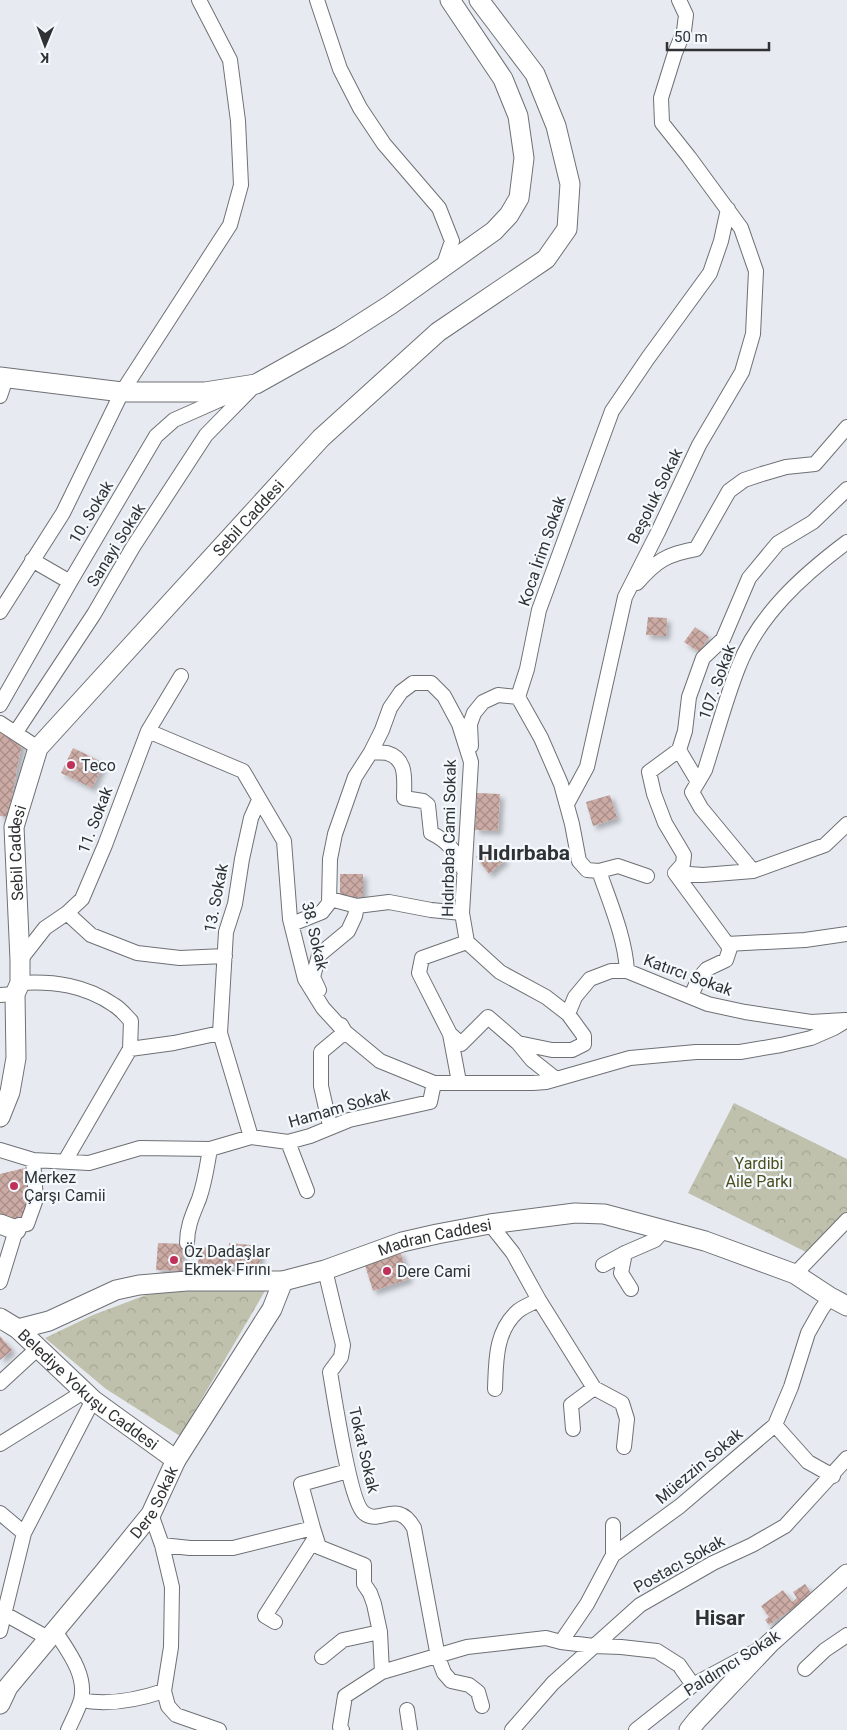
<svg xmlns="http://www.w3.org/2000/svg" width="847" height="1730" viewBox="0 0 847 1730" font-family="Roboto,sans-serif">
	<defs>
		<pattern id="park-crowns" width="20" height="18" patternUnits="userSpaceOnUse" patternTransform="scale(1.25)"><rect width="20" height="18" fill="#bfc1ad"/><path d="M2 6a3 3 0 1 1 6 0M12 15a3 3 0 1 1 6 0" fill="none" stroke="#a4a695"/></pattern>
		<pattern id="building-cross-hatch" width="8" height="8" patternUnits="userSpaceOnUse" patternTransform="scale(1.25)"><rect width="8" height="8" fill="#cdaba5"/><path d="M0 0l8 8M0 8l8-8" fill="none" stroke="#a78c87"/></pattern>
		<filter id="shadow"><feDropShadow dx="4" dy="4" stdDeviation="2.5" flood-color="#0004"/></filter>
	</defs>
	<rect width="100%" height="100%" fill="#e7ebf1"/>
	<!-- park -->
	<path fill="url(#park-crowns)" d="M734,1103L847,1159V1213L808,1253L688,1193Z
		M211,1286H268L180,1436L106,1389L45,1338L93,1315L146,1295Z"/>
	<!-- building -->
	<path fill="url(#building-cross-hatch)" filter="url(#shadow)" d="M648,617L667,618L666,636L646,635Z
		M695,627L709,637L699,652L684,642Z
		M0,730L22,743L8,817L0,816Z
		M73,748L104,763L92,788L61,773Z
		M477,793L500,794L498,831L475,830Z
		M610,795L617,818L593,826L586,802Z
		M492,844L505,860L489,874L476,857Z
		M340,874H363V897H340Z
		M25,1168L32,1199L25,1224L0,1217V1174Z
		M158,1243L183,1244L182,1271L156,1270Z
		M229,1243L261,1246L259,1269L227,1266Z
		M199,1247L224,1248L223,1268L198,1267Z
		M400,1251L409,1279L373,1291L364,1262Z
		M0,1336L12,1350L0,1360Z
		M805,1584L811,1593L816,1589L820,1597L798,1611L795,1607L769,1625L765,1620L769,1617L761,1606L783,1590L792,1602L797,1598L793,1592Z"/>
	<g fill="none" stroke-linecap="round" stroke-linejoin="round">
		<defs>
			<path id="street" d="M317,0L340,69L360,108L384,144L439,208L452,241L443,267
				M0,396L6,378
				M32,560L70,582
				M637,583C656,561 667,554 696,549L729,491L744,480L762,474L786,467L815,464L847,427
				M0,612L63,513L122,392L230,225L241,185L238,121L230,60L199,0
				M0,705L70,582L156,436L174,420L235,393
				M0,723L38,748
				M148,731L243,771L284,841L290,919L305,979L323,1008L345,1032L380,1061L434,1083
				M16,732L94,614L133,547L206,435L256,384
				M471,746L470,724L474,713L483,702L498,695L518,697
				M679,750L698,782L692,792L701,808L753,871
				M371,752C376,753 382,752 387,753C408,759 404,781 404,798L423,801L428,805L431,833C448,841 456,852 463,869
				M698,782L705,770C716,736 725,701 738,668C758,615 803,575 847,542
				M567,804L587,767L625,597L658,532L699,445L742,372L753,334L756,271L741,228L689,157L662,123L661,98L675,53L684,31L686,15L679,0
				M599,871L618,866L647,876
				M675,873L703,875L753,871L825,845L847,824
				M330,899L357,906L389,902L431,910L462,913
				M67,913L91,935L137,953L180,958L225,956
				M292,924L322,912L329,903L330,859L335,834L355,777L371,752L382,730L390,708L401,692L413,683H431L444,696L459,724L471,762L462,913L467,942L500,972L546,997L568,1014L584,1036V1044L572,1050H552L518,1043
				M727,944L805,940L847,934
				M20,960L45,928L67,913L82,899L105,845L148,731L181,676
				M627,971C625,937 610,903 599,871L587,870L579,861L572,824L561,784L541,738L518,697L527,669L539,610L612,411L648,358L710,273L721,241L728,209
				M20,983C54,981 85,985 114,1005C121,1009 126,1016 131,1021L130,1049L65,1161
				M319,990L313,977L319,955L348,931L355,916L357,906
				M0,995L15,994
				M691,996L699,978L707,969L726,960L730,948L675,873L683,864L684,855L665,823L654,794L649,772L679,750L685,731L689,697L703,658L723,639L749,578L778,543L813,522L847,489
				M568,1014L575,997L590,979L611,971H627L708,1004L745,1012L811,1022L845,1020
				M450,1034L461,1044L488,1017L518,1043L532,1060L556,1079
				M130,1049L174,1043L220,1033
				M459,1082L450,1034L419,973L422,958L467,942
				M330,1126L321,1086V1052L345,1032L341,1025
				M251,1137L220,1033L226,932L235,904L242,859L251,818L259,800
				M288,1142L307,1191
				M0,1150L33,1160L89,1163L140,1148L210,1149L251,1137L288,1142L310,1136L349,1120L430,1102L434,1083H533L546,1082L630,1058L696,1052H740L781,1045L811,1038L834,1028L847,1020
				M490,1224L513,1253L539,1300L594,1388L622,1403L627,1419L624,1447
				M187,1243C187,1226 193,1214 199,1199C205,1182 207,1166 210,1149
				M625,1253L621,1273L631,1289
				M603,1265L625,1253L655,1240L664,1230
				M325,1270L343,1345L341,1357L330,1372C334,1395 350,1503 364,1513C380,1526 397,1498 414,1528L438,1657L444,1673L451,1681L469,1685L478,1692L482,1706
				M795,1274L847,1220
				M0,1282L16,1230L19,1225L27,1224L36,1199L33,1160
				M0,1383L38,1348
				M495,1389C496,1362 495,1331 518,1311C523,1307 532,1303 539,1300
				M775,1425L808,1462L833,1476
				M573,1429L571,1405L594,1388
				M0,1444L85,1391
				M0,1513L24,1533
				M151,1514L162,1545L172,1587L171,1647L164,1691L168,1706L176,1715L219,1730
				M313,1528L319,1547L364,1565V1584L370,1593L374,1604L380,1632L382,1672
				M162,1545L190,1548H233L313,1528L301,1484L348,1471
				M613,1555V1525
				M5,1614L48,1638
				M275,1622L265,1616L315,1538
				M0,1631L24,1533L93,1400
				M55,1631C68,1651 87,1675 81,1700C78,1710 72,1721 68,1730
				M561,1642L587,1604L613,1555L680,1506L775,1425L791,1387L808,1333L821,1310L830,1297
				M322,1657L343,1640L380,1632
				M805,1669L825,1650L847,1635
				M81,1700C109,1706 137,1700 164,1691
				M407,1710L410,1730
				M342,1730L340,1727L345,1696L382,1672L467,1647L546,1638L561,1642L594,1646L621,1647L657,1651L679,1665L693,1685
				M512,1730L553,1683L640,1605L713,1563L752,1545L785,1526L847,1458
				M636,1730L693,1685L758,1650"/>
			<g id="secondary">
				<path d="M0,377L122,392H205L256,384L340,337L390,305L494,231L509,215L519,198L524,158L518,116L503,79L450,0"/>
				<path id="s1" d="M0,1117L10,1092L16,1058L15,994L20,983V960L14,827L38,748L321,438L438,332L546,259L567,229L570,184L556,126L535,74L479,0"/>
				<path d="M0,1224L16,1230"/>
				<path id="s2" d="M0,1318L18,1329L93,1400L176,1460"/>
				<path id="s3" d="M18,1329L49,1321L116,1290L139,1285L187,1281H283L325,1270L402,1242L437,1234L490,1224L575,1213L604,1214L705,1241L795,1274L830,1297L847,1306"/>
				<path id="s4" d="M0,1704L8,1687L104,1572L151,1514L176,1460L272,1309L283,1281"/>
				<path d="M689,1730L697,1720L770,1643L847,1574"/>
			</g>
		</defs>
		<!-- street casing -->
		<use href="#street" stroke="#6d7175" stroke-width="16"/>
		<!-- secondary casing -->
		<use href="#secondary" stroke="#6d7175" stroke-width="21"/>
		<!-- street -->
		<use href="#street" stroke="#fff" stroke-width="14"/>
		<!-- secondary -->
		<use href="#secondary" stroke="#fff" stroke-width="19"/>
	</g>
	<!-- markers -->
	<g fill="#c0315a" stroke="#f4f9fe" stroke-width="2">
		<circle cx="71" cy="765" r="5"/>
		<circle cx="14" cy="1186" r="5"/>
		<circle cx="174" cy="1260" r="5"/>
		<circle cx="387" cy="1271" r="5"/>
	</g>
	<g text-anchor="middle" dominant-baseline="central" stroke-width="4.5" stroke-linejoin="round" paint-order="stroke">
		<!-- street labels -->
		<g font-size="16" fill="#2f3133" stroke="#f4f9fe">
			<text transform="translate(655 496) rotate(-64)">Beşoluk Sokak</text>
			<text transform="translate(91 512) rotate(-59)">10. Sokak</text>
			<text stroke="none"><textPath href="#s1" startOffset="688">Sebil Caddesi</textPath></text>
			<text transform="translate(116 545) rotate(-58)">Sanayi Sokak</text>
			<text transform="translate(542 551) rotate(-71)">Koca İrim Sokak</text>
			<text transform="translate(717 682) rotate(-70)">107. Sokak</text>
			<text transform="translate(95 820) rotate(-69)">11. Sokak</text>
			<text transform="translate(449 838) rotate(-89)">Hıdırbaba Cami Sokak</text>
			<text stroke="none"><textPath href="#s1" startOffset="268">Sebil Caddesi</textPath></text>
			<text transform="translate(216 898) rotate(-79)">13. Sokak</text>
			<text transform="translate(315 936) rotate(77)">38. Sokak</text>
			<text transform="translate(688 975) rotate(20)">Katırcı Sokak</text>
			<text transform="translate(339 1108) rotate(-16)">Hamam Sokak</text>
			<text stroke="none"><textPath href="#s3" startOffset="432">Madran Caddesi</textPath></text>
			<text stroke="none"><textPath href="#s2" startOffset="114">Belediye Yokuşu Caddesi</textPath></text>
			<text transform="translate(364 1450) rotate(77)">Tokat Sokak</text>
			<text transform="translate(699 1466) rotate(-40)">Müezzin Sokak</text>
			<text stroke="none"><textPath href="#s4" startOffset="255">Dere Sokak</textPath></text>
			<text transform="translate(679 1564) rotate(-29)">Postacı Sokak</text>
			<text transform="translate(732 1663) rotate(-32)">Paldımcı Sokak</text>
		</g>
		<!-- poi labels -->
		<g font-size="16" fill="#2f3133" stroke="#f4f9fe" text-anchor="start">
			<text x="81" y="765">Teco</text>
			<text x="24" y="1177">Merkez<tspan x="24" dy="18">Çarşı Camii</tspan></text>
			<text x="184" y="1251">Öz Dadaşlar<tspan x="184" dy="18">Ekmek Fırını</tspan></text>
			<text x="397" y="1271">Dere Cami</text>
		</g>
		<!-- park labels -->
		<g font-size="16" fill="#4c4f1d" stroke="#f4f9fe">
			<text x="759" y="1163">Yardibi<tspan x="759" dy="18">Aile Parkı</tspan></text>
		</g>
		<!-- district labels -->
		<g font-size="21" font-weight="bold" fill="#2f3133" stroke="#f4f9fe">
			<text x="524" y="853">Hıdırbaba</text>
			<text x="720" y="1618">Hisar</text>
		</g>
	</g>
	<!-- north arrow -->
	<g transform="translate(45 45) rotate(181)" stroke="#f4f9fe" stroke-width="4" paint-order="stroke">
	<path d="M0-4L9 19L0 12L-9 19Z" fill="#2f3133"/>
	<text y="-8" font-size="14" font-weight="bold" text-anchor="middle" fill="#2f3133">K</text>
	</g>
	<!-- scale -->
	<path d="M667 42v8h102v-8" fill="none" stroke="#2f3133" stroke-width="2.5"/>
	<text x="674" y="42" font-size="15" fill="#2f3133" stroke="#f4f9fe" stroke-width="4" paint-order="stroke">50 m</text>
</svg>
